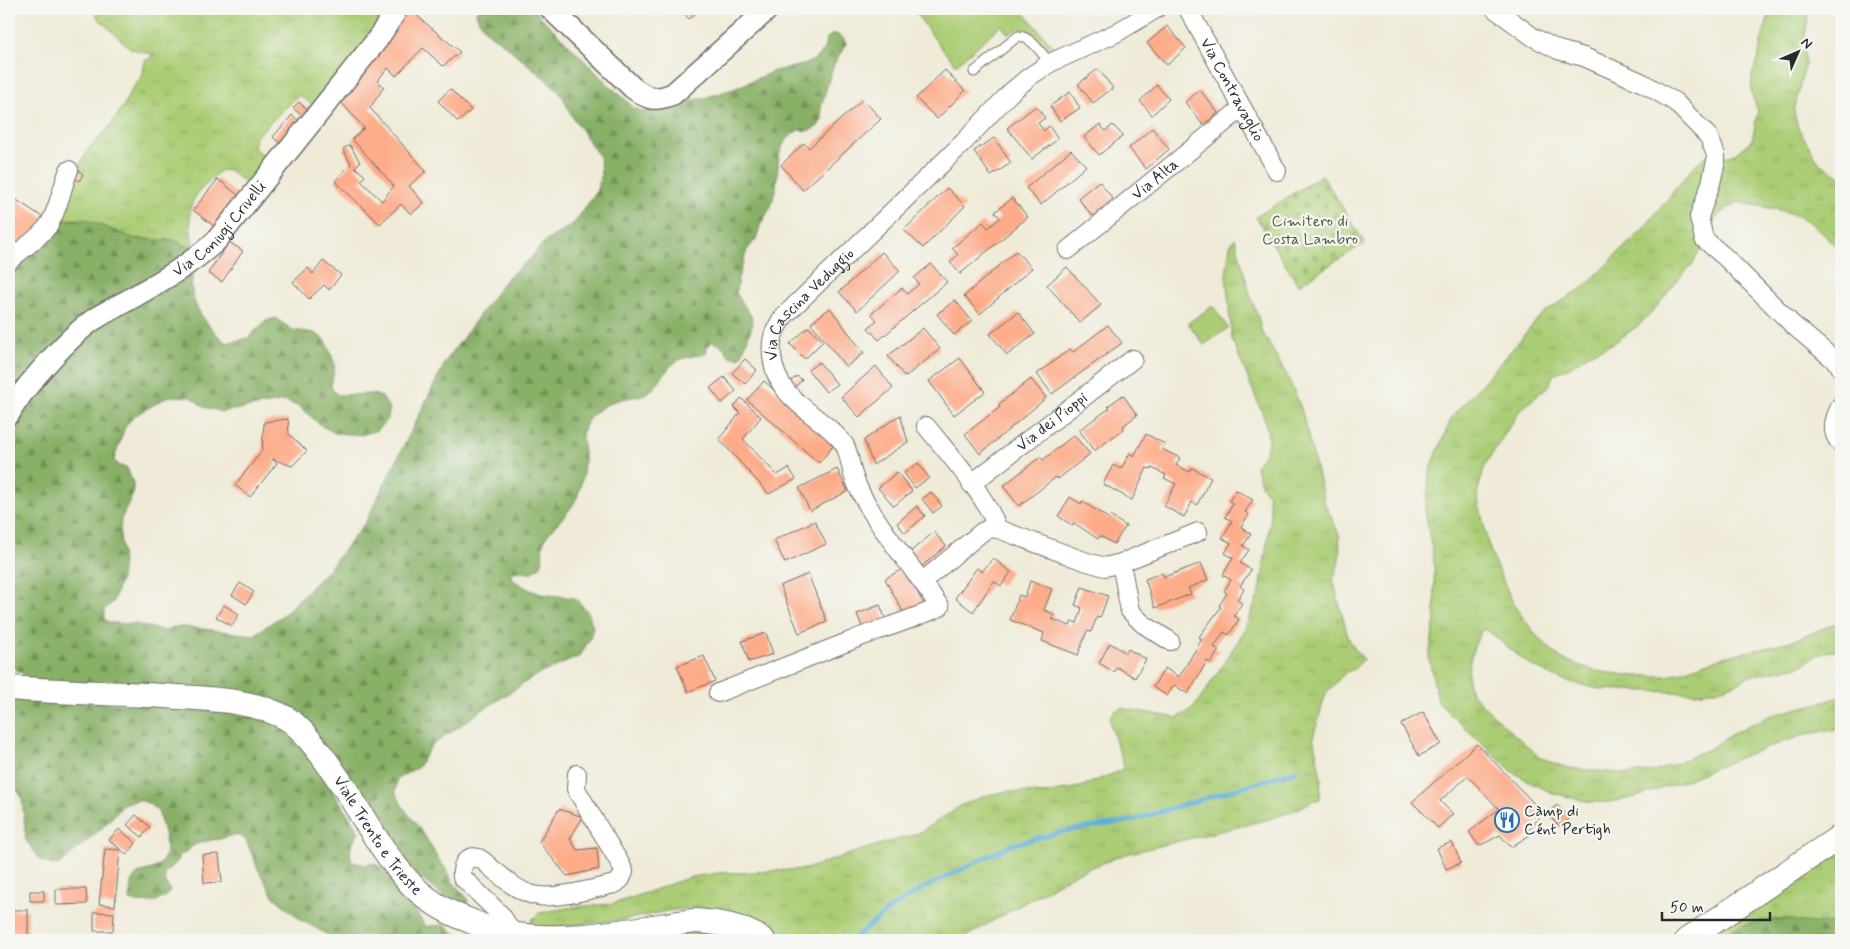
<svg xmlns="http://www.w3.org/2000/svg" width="1850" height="949" viewBox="0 0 1850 949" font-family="Mynerve,sans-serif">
	<defs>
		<pattern id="grass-tufts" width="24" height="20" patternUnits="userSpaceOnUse" patternTransform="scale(1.25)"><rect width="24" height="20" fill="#abcd75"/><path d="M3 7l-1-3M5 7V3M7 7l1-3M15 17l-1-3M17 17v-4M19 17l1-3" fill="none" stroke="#93b065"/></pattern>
		<pattern id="forest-firs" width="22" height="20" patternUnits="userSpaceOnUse" patternTransform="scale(1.25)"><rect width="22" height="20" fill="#88b066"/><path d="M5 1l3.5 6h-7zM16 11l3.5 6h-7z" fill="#6f8f54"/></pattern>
		<pattern id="cemetery-stones" width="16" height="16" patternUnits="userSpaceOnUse" patternTransform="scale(1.25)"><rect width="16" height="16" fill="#abcd75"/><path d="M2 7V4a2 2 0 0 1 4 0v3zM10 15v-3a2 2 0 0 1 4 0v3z" fill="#93b065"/></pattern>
	</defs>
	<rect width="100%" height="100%" fill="#f6f6f2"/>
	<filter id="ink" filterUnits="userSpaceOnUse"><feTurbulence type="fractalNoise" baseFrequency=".02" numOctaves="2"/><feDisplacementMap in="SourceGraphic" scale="10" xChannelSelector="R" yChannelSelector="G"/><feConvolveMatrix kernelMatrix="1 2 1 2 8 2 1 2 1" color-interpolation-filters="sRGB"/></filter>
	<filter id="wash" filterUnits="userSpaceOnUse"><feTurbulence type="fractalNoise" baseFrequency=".0096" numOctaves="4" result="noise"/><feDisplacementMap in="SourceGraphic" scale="20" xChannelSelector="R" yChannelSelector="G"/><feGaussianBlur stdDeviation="1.12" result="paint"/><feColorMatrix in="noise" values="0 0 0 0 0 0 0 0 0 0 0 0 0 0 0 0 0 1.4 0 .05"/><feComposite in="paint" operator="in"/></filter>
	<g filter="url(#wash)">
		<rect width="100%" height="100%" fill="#efebd8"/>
		<!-- grass -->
		<path fill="url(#grass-tufts)" stroke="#6b7c50" d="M94,9H391L314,106L299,95L256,136L253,147L270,160L247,184L229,171L221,170C187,201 187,202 193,248L173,240L135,239L119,233L52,225L74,175L89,148L108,129L124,105L130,92L142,76L145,61L154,55L130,48L98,18Z
			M1771,9H1808L1807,24L1804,42L1805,65L1794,111L1798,128L1820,164L1841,176V251C1831,242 1821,230 1809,222C1789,209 1761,207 1737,202L1718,215L1693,264L1680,277L1658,305L1639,325L1614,343L1589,354L1570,367L1554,374L1548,386L1520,410L1485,465L1477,494L1488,544L1497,568L1515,607L1536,635L1561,659L1596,671L1635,676H1668L1727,656L1769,647L1797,639L1841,621V648L1817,655L1803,665L1747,677L1740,682L1716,690L1696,693L1599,689L1562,680L1530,665L1487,630H1482C1473,647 1464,670 1470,690C1472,698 1527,745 1537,755L1550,762L1568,768L1629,774L1657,771L1711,748L1735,732L1769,716L1841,697V729L1807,734L1749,754L1684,781L1636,797L1609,802H1590L1553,793L1533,784L1513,772L1439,704L1434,683L1429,658L1435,618L1434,562L1425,511L1430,470L1452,417L1510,352L1541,315L1585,286L1643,229L1696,164L1707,155L1721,158L1735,154L1752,140L1758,111L1751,92L1752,75L1758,60L1761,42Z
			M1235,238L1251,299L1258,316L1261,330L1288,377L1301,408L1325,504L1339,534L1340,552L1338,565L1333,579L1348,637L1355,650L1364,659L1354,669L1346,672L1326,693L1313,737L1321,778L1320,799L1312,801L1296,810L1270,819L1126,854L1074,874L960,940H779L750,918L701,907L667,911L624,920L536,929L531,921L539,913L573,907L613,904L691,877L726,872L737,873L806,869L861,850L919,833L962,805L987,795L1007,791L1045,794L1080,787L1120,771L1124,766L1111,727L1110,717L1115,711L1122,708L1177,718L1190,711L1199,701L1242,635L1260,592L1271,515L1268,494L1262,487L1256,467C1259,461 1264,456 1266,450C1271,439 1266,426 1263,415L1232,339L1226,275L1230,246Z
			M1841,845V920L1829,924L1805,923L1786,919L1732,928L1714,940H1699Z"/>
		<!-- forest -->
		<path fill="url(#forest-firs)" stroke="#5a6e48" d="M478,9H533L609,85L634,108L644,112L663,109L676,102L701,99L736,88L774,71L803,65L814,60L823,51L827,38L833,34H836L843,38L846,44L834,64L831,73L821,107L822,119L818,126L809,131L799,130L793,133L784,143L779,155L776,188L771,206L760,226L756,239L747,250L738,278L736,293L751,316L753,323L741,357L736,358L728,355C726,347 719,344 712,342L707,347L706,353C696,357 681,356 673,364C664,372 659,386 648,392C640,397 631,397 622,399C611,401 597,409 590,418C577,433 584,441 584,457C585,466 581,487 578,495C571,514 551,526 544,541C539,556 550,564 530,573L523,571L512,572L513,580L528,589L541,594L575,598L588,612L593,627L590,638L580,656L535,676L481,711L431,746L418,767L397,779L395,792L403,807L423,833L441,863L447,869L452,881L467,898L468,902L465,906L443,896L415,874L299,720L34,681L9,665V267L52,225L67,219L88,220L135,239L173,240L193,248L197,263C181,296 203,321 226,343L248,338L264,322L275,318L293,330L315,333L326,341L335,365L331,385L333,391L338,395L373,394L382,397L389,408L388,419L377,430L362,435L335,433L322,426L300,407L285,401L222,412L204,407L191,397L169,396L134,416L125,427L115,456L114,461L120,466L127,468L133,483V494L121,519L120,535L123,562L121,579L113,602L104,610V619L110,623L135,624L165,631L173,627H185L254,635L284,614L327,571L365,523L446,361L506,279L532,257L543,243L574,223L596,193L601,175L600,158L570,113L564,99L556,88L499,40C487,34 481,26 476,13Z
			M37,700L175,706L255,717L281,726L308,755L330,786L359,832C352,843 348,849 352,862L365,865L374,863L382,868L410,902L425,926L446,925L463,940H337L301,920L274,897L258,869L246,840L238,835L229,836L220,839L211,840L197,844L191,847L186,853L179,855L177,862L164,874L165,882L170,890C164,903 142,905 130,900C129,858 154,880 164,858C170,845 161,824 158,811L148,803L139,800L125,803L102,828L60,864H49L40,860L26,840L22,798L9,776V701Z
			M1786,919C1805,923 1823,926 1841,920V940H1714C1740,923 1755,921 1786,919Z
			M692,927L743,940H617Z"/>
		<!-- cemetery -->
		<path fill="url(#cemetery-stones)" stroke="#6b7c50" d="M1322,175L1365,243L1298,285L1256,217Z"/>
		<!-- park -->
		<path fill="#abcd75" stroke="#6b7c50" d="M913,9H1021L1057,51L1045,53L1025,30L1019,28L1008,34L1001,25L956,65L939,45Z
			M1213,306L1228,328L1204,345L1188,323Z"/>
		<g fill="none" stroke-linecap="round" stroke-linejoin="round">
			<!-- stream -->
			<path stroke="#61adda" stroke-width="4.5" d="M852,940L890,909L922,889L1011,845L1066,831L1130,821L1296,771"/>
		</g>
		<g id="blocks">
			<!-- building -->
			<path fill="#fdac89" d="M409,9L460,52L443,66L423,48L396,76L388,68L377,81L384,87L370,108L426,171L409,186L424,203L411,214L401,204L380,224L335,181L351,164L343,149L350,145L360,162L355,167L365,176L361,181L382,201L394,186L352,139L364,128L339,100Z
				M680,9H700L689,19Z
				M1167,26L1186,48L1167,65L1147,43Z
				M1098,69L1113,88L1093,103L1078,84Z
				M945,70L965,91L937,119L916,98Z
				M1157,85L1169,99L1152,115L1140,101Z
				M450,89L471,110L458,122L438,101Z
				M1200,90L1218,113L1203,125L1185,102Z
				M1070,92L1080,108L1060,121L1050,106Z
				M863,99L881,119L803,190L781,165L804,143L809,148Z
				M299,102L309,111L303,117L293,108Z
				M1036,106L1045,118L1038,123L1044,131L1049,126L1058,139L1032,159L1007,128Z
				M292,115L301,123L282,145L273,137Z
				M1100,124L1105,131L1113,125L1123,136L1099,155L1084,137Z
				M1152,128L1169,149L1146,169L1129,148Z
				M994,138L1011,163L991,176L974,151Z
				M1071,150L1086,166L1041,205L1026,188Z
				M78,170L83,174L79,181L73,177Z
				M218,179L239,196L215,227L193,210Z
				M1099,181L1113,199L1092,216L1078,198Z
				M947,188L965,206L923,248L904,230Z
				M9,195L47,220L9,255V230L14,225L9,221Z
				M1012,198L1028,217L960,274L950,262L958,255L952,248L983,222L988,228L1000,218L995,212Z
				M229,242L243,251L222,282L208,273Z
				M1016,251L1032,268L980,314L964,296Z
				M882,252L900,271L857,311L839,292Z
				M323,261L341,275L329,290L324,285L309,299L293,282L308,268L313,274Z
				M931,264L947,282L879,340L868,328L877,320L871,314L902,288L907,294L919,284L914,278Z
				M1067,267L1101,305L1080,323L1047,285Z
				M955,300L972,321L954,335L937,314Z
				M830,308L864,353L846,367L811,323Z
				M1018,312L1035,334L1007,355L990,334Z
				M1108,325L1122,343L1052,394L1037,374L1070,349L1073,352Z
				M808,327L823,341L805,359L790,344Z
				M923,328L940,349L905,377L888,356Z
				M960,358L985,392L954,415L929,381Z
				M745,359L757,370L745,384L732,373Z
				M819,362L837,384L826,392L808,370Z
				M876,366L893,388L859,417L841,397Z
				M797,376L802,380L794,388L789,383Z
				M724,377L736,391L722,403L710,388Z
				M1031,379L1046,398L980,454L965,434L1000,407L998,405Z
				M764,381L835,444L819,463L747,400Z
				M1123,395L1137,415L1123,426L1124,429L1094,451L1079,430L1110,408L1108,406Z
				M741,398L761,417L743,439L777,475L789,468L796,479L769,494L719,439L740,413L734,407Z
				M900,415L908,442L873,465L864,440Z
				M288,419L289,434L307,451L292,466L272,459L277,463L250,497L235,485L262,451L264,422Z
				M1146,434L1165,444L1162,449L1180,458L1176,465L1190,472L1192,468L1211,478L1197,505L1192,502L1184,517L1164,506L1176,484L1164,478L1166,475L1152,468L1151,469L1147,468L1132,500L1103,484L1113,465L1121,469L1130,453L1134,456Z
				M1074,435L1090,454L1058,479L1056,477L1019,506L1003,486L1040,457L1043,460Z
				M918,463L929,478L915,488L904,473Z
				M837,469L848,491L810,511L799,488Z
				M897,472L912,491L894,506L878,488Z
				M1236,490L1253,500L1245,512L1249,514L1241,527L1251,534L1243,546L1249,550L1240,563L1251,570L1240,586L1244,589L1237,600L1242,603L1234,616L1239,619L1229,635L1224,632L1214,647L1219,650L1211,663L1207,661L1188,694L1174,685L1167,696L1153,687L1165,668L1179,677L1202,639L1199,637L1221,607L1219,606L1227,593L1224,591L1231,580L1223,575L1233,558L1225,553L1231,543L1222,538L1232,521L1225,517L1233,504L1229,501Z
				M931,492L942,506L933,513L922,499Z
				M1070,497L1081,504L1082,501L1108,518L1110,516L1126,526L1114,544L1100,536L1098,539L1074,523L1073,526L1058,516Z
				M917,506L925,516L905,533L897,523Z
				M815,521L826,544L785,563L774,540Z
				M934,532L946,546L922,566L910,552Z
				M993,558L1011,572L1001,586L994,581L973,612L955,598L977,568L982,572Z
				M1201,563L1208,580L1188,588L1191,594L1155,608L1145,579L1162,573L1164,577Z
				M904,568L925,606L906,617L885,579Z
				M808,574L827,622L799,633L780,586Z
				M1030,581L1052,589L1044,610L1054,614L1052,619L1070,626L1072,621L1077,623L1082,608L1075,605L1082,587L1108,596L1100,618L1097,617L1091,632L1087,631L1078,655L1042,641L1044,633L1010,620L1019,595L1025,597Z
				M240,583L254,592L246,604L232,595Z
				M224,605L239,614L232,626L216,617Z
				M880,605L886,620L863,629L857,614Z
				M766,633L773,654L749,662L742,641Z
				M1110,643L1126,653L1128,649L1146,659L1135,678L1117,667L1114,672L1099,663Z
				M704,656L715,681L688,692L677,666Z
				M1423,712L1441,744L1419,756L1401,724Z
				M1477,744L1543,813L1527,832L1530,835L1511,847L1500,835L1479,846L1469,832L1499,809L1468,776L1440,801L1453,814L1438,828L1412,802Z
				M1557,805L1570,818L1560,827L1547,814Z
				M559,809L583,817L570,839L577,850L597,848L599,869L567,876L539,842Z
				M136,815L150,827L142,837L127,825Z
				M119,829L136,843L127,855L109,840Z
				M1452,842L1461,863L1446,869L1437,848Z
				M105,849L120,850L115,906L99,904Z
				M219,854L222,882L204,883L202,855Z
				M56,889H86L87,904L56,905Z
				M30,891H44V901H30Z
				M9,910H28V940H9Z
				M94,912L114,913L113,931H94Z"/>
		</g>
	</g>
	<g filter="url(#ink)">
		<use href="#blocks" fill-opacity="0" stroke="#706e68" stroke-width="1"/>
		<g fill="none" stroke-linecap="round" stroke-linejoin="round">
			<defs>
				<path id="service" d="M974,72L1018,36C1031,36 1042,54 1050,63"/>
				<g id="minor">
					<path id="s1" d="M1188,9L1277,171"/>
					<path d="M1495,9L1533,37L1558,50L1584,57L1643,83L1675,102L1709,137L1716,155V161L1711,183L1699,217L1704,239L1726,258L1793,325L1838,363L1841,368"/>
					<path id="s2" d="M1068,250L1242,108"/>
					<path d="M9,261C20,251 39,238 48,226C59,209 61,189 69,170"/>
					<path d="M1841,405C1834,419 1829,431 1841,444"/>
					<path d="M926,426C951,457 983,491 998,529L1084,561L1105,567L1121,563L1198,532"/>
					<path id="s3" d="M971,484L1133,359"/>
					<path d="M1121,563L1130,611L1143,624L1170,641"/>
					<path d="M923,581L982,532L990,528L998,529"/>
					<path id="s4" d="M718,693C762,676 806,658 850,641C880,629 911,620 940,607C917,572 888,541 867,504C862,496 857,486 854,477C850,467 850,454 844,444C839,437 832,431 825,425C800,405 775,390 772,356C770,338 775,327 786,314L963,143L1010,93L1029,77L1050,63L1116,33L1156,9"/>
					<path d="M513,934L502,916L462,877C461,868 465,854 478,858C482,859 487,864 490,867C505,879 520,894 539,896C558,899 595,888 615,884L621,879L624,872L621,865L576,789L577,774"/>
				</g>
				<g id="tertiary">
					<path d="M551,9L633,88C649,100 655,101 673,94L768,9"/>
					<path id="s5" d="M9,414C23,387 69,337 93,320C105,312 118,306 130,299C160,282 191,264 216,241L377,40L397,9"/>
				</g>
				<g id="secondary">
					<path id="s6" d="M9,688C60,692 111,693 163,696C205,699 248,698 286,718C307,729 346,789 359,811C374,836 389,860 409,882C425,899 446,912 468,920C480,925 492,931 505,933C567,945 633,929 694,921C720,922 741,926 763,940"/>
					<path d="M1687,940L1841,836"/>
				</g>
			</defs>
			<!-- service casing -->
			<use href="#service" stroke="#706e68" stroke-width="11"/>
			<!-- minor casing -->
			<use href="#minor" stroke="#706e68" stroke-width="20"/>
			<!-- tertiary casing -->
			<use href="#tertiary" stroke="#706e68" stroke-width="24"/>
			<!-- secondary casing -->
			<use href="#secondary" stroke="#706e68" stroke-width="26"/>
			<!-- service -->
			<use href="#service" stroke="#fff" stroke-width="9"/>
			<!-- minor -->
			<use href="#minor" stroke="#fff" stroke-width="18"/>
			<!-- tertiary -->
			<use href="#tertiary" stroke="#fff" stroke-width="21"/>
			<!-- secondary -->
			<use href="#secondary" stroke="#fff" stroke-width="24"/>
		</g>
	</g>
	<!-- icons -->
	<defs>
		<symbol id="restaurant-ring" viewBox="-11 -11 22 22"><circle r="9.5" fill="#f6f6f2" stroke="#1f6fb2" stroke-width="1.5"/><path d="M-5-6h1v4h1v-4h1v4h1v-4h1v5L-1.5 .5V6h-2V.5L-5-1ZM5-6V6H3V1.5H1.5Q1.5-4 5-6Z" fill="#1f6fb2"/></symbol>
	</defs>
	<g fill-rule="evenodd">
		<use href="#restaurant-ring" x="1493" y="806" width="28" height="28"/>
	</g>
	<g text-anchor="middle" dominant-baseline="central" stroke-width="4.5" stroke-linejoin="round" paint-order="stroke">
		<!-- street labels -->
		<g font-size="16" fill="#2b2b2b" stroke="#f6f6f2">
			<text stroke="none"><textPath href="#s1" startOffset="92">Via Contravaglio</textPath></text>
			<text stroke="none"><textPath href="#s2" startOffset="112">Via Alta</textPath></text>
			<text stroke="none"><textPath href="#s5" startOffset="284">Via Coniugi Crivelli</textPath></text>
			<text stroke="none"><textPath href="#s4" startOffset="612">Via Cascina Veduggio</textPath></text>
			<text stroke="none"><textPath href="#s3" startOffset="102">Via dei Pioppi</textPath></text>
			<text stroke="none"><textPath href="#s6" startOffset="430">Viale Trento e Trieste</textPath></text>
		</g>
		<!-- park labels -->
		<g font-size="16" fill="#515c41" stroke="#f6f6f2">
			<text x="1310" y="221">Cimitero di<tspan x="1310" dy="18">Costa Lambro</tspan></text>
		</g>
		<!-- poi labels -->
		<g font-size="16" fill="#2b2b2b" stroke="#f6f6f2" text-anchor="start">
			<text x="1524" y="811">Càmp di<tspan x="1524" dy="18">Cént Pertigh</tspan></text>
		</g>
	</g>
	<!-- margin -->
	<rect width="1850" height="949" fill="none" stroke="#f6f6f2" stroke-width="30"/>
	<!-- north arrow -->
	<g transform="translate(1798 52) rotate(45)" stroke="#f6f6f2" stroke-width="4" paint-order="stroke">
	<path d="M0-4L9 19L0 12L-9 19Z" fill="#2b2b2b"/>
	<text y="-8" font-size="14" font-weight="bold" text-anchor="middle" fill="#2b2b2b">N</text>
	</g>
	<!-- scale -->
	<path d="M1662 912v8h108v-8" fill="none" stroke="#2b2b2b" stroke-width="2.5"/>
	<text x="1670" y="912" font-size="15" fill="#2b2b2b" stroke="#f6f6f2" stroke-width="4" paint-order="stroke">50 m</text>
</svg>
